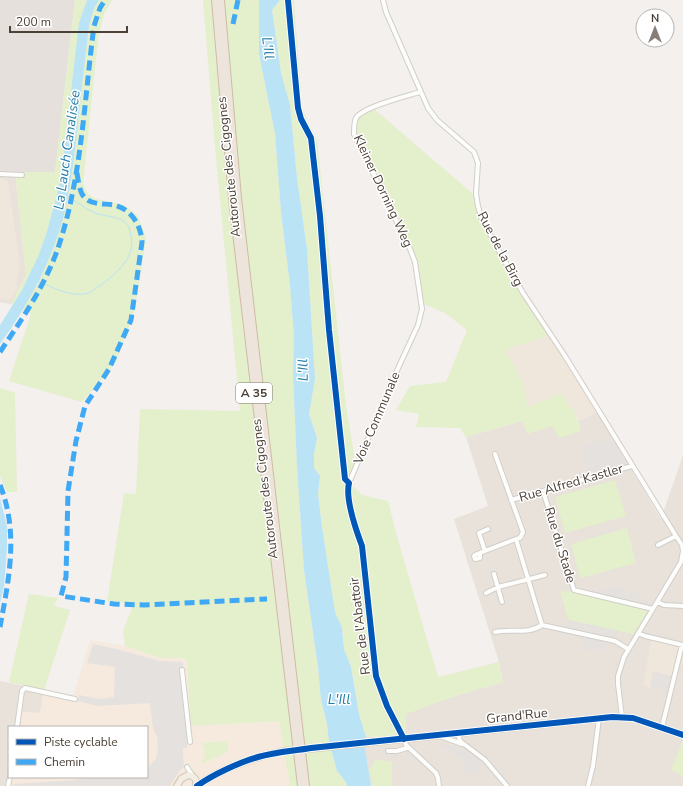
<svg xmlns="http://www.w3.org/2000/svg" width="683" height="786" viewBox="0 0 683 786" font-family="'Nunito Sans',sans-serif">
	<rect width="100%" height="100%" fill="#f3f0ed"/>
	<!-- residential -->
	<path fill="#e8e2da" d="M0,172H15L26,275L11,304L0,302Z
		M597,412L661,519L683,455V786H371L365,748L366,737L406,735L405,714L452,697L503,682L499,662L454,519L488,506L466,437L522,421L581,431L578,421Z
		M0,681L44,690L40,713L16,727H9V776L8,786H0Z"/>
	<!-- commercial -->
	<path fill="#f6eadf" d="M90,640L125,646L160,658H183L187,663L192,726L279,721L290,786H8L9,777H147V727H16L18,711L40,713L44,690L73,696Z"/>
	<!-- industrial -->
	<path fill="#e6e0dc" d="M0,0H75L55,172H0Z"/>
	<!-- education -->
	<path fill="#efe7dc" d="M0,178L8,181L19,257V271L16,285L18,287L10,301L0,298Z
		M549,335L570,367L597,412L578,421L573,408H570L563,393L527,407L524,385L505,350Z
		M651,640L678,646L679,648L672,676L653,671L650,688L643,686Z"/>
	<!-- green -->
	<path fill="#e4efcb" d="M75,0H87L86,2L94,8L99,0H112L104,14L98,39L83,184L88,194L96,199L124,205L138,216L146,238L135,310L116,362L82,402L9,381L31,314L11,304L26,275L15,172H55Z
		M203,0H259V54L275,133L281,212L290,285L294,336L293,375L297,466L304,570L318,667L321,700L327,724L329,741L337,771L346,782L347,786H290L279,721L191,726L187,662L183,658H160L125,646L123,631L134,603L107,602L124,493L136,494L140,409L240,411L215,147Z
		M280,0H294L302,107L309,125L317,140L346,406L354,454L352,485L362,495L388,501L398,540L438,677L499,662L503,682L452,697L406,714V735L366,737L359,714L351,667L344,649L343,634L335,612L322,527L318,494L320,477L314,468V454L317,438L309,414L315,379L307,249L297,178L290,105L281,73L272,10Z
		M374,109L473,194L498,252L549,335L505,350L524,385L527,407L563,393L570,408H573L581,431L559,438L552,426L527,434L522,421L466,437L460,428L416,427L419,414L396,410L410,386L446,382L467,330L445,313L424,304L409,247L355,132L356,115Z
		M0,388L15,393L17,492H7L0,476Z
		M615,480L626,516L565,533L555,497Z
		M627,528L636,563L580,578L571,544Z
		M560,591L574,592L649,610L633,634L568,620Z
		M29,594L58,598L54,606L70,610L44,690L9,682Z
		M225,741L228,744V751L226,753L203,763L202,759L205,758L204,746L201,745L202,743Z
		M682,742H683V776L671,770Z
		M376,759L392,762V786H371L372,780L369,770Z"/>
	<!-- parking -->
	<path fill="#e5e1de" d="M610,438L627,465L590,475L583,446Z
		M620,586L652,604L651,606L596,593V591Z
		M568,620L619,631L612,637L566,626Z
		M583,637L607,641V649L584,651Z
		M93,644L116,649L160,661L183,662L189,739L187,748H183L184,767L181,769L170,786H13V784L76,780L90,777H147V768L155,760L158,752L157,736L153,729L150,703L97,706L78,701L79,695L99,699L114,697L115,667L87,663Z
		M654,672L673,677L669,691L651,686Z
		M441,743L458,748L471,755L484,764L473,776L461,769L466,760L440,746Z"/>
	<!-- water -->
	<path fill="#bae3f5" d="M87,0H99L94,8L89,26C85,59 81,91 78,123C74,156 71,190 62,222C49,266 27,307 0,344V325L21,292L38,257L46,235L58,191L62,170L79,23Z
		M259,0H280L272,10L281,73L290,105L297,178L307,249L315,379L309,414L317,438L314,454V468L320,476L318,494L322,527L335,612L342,628L344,649L351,667L359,714L366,737L365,748L371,786H347L346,782L337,771L329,741L327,724L321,700L318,667L304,570L297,466L293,375L294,336L290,285L281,212L275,133L259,54Z
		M0,498L7,526V547L4,586L0,603Z"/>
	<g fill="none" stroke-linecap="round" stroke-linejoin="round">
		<!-- stream -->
		<path stroke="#bae3f5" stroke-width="1" d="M38,282C53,287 72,298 88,293C92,292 97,287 101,285C117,273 136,257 131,236C130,233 130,229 129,227C120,214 105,218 93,212C84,208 76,201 67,196"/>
		<defs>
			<path id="minor" d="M383,0L386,12L428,108L437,120L474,152L478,163L476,194L478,206L481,217L499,251L523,293L565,356L676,536L682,545L683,551
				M420,92C407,96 362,107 356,118C354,122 354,130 354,134L410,249L415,262L422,309L418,325L394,377L349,483C345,499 356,530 362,546L376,676L387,706L403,735L406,745L436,773L438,778L439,786
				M0,174L22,175
				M495,454L523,532L520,538L516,539L542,625
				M543,491L574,590L653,609
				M511,500L632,466
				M658,545L676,536
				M485,551L479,533L488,529
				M480,553V558L475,559L474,556L477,554L516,539
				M494,574L502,602
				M486,593L498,587L545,575
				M658,602L664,605L683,606
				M495,632C511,628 528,635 542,625L615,641L628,649
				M638,633L645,636L683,645
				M182,670L190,742
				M622,717L618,684V676L624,657L681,562L683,551
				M17,727L22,691L25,688L75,699
				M662,727L682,645
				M458,733L460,741L485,760L507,786
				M440,736L462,744
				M388,751H397L407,748
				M187,767L192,775
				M8,786L10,777
				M588,786L593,766L599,718"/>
			<path id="major" d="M308,749L612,717L633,718L683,735
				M177,786L181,779L188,775C195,776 197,780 196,786
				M197,786C222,768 254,757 284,751"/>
			<path id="highway" d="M215,0L232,198L301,786
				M221,0L238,198L306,786"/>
		</defs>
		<!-- minor casing -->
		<use href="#minor" stroke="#d1ceca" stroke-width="6"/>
		<!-- major casing -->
		<use href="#major" stroke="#d8cbb9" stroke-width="8"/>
		<!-- highway casing -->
		<use href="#highway" stroke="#cebba6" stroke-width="8"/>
		<!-- minor -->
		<use href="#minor" stroke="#fdfdfc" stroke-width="4"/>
		<!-- major -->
		<use href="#major" stroke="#f2ede5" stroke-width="5.5"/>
		<!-- highway -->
		<use href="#highway" stroke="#ede5db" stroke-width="6"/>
		<defs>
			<path id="major-bridge" d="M284,751L308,749"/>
		</defs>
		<!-- major-bridge casing -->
		<use href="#major-bridge" stroke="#d8cbb9" stroke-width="8" stroke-linecap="butt"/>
		<!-- major-bridge -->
		<use href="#major-bridge" stroke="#f2ede5" stroke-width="5.5"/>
		<!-- quiet -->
		<path stroke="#3fa9f5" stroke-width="5" stroke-dasharray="10 5" stroke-linecap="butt" d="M233,24L238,0
			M77,173C78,179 79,188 82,194C89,206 103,203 114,205C131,209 141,225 142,242L131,320L109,369L85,406L76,441L68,491L66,577L61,596L114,604L144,605L267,599
			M0,352C22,319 45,286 58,248C82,177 84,101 94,26L100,8L105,0
			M0,485C19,533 9,578 0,627"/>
		<defs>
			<path id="cycleway" d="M288,0L298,108L301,119L311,138L320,216L329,330L345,479L349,483C345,499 356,530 362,546L376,676L387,706L404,739
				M197,786C212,775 240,762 258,757C275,752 293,751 311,748L612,717L633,718L683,735"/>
		</defs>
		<!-- cycleway casing -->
		<use href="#cycleway" stroke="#fff" stroke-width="8"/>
		<!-- cycleway -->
		<use href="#cycleway" stroke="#0057b8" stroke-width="6"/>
	</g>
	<g text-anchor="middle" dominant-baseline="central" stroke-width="3" stroke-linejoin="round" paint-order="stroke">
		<!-- shield labels -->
		<rect fill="#fff" stroke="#827a73" stroke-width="1" x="236" y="383" width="36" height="20" rx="3"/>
		<g font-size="12" font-weight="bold" fill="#4c4137">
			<text x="254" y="393">A 35</text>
		</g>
		<!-- street labels -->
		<g font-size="13" fill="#4c4137" stroke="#fff">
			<text transform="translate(229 167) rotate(-96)">Autoroute des Cigognes</text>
			<text transform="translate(383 191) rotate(65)">Kleiner Dorning Weg</text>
			<text transform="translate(500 249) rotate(62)">Rue de la Birg</text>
			<text transform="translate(377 418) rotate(-67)">Voie Communale</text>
			<text transform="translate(571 483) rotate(-16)">Rue Alfred Kastler</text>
			<text transform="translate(265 489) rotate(-97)">Autoroute des Cigognes</text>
			<text transform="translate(560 545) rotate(73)">Rue du Stade</text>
			<text transform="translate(360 626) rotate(-97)">Rue de l'Abattoir</text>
			<text transform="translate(517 716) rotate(-6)">Grand'Rue</text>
		</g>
		<!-- water labels -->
		<g font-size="14" font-style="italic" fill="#217ea9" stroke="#fff">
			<text transform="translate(268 48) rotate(82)">L'Ill</text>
			<text transform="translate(67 150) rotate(-82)">La Lauch Canalisée</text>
			<text transform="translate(303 370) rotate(-91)">L'Ill</text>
			<text x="339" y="699">L'Ill</text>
		</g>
	</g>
	<!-- legend -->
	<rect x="8" y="726" width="140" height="52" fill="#ffffff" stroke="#b7b3af"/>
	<rect x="16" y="739" width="20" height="6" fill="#0057b8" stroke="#b7b3af"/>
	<text x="44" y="746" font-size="12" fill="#4c4137">Piste cyclable</text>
	<rect x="16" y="759" width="20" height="6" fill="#3fa9f5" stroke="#b7b3af"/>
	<text x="44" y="766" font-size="12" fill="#4c4137">Chemin</text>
	<!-- north arrow -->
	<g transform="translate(655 28)"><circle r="19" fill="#ffffff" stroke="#b7b3af"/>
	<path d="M0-3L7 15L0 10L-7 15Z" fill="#867e77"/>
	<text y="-6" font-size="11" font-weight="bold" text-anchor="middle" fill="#4c4137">N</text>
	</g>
	<!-- scale -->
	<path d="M10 26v6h117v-6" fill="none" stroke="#4c4137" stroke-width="2"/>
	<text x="16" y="26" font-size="12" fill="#4c4137" stroke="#ffffff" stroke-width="3" paint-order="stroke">200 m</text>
</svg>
